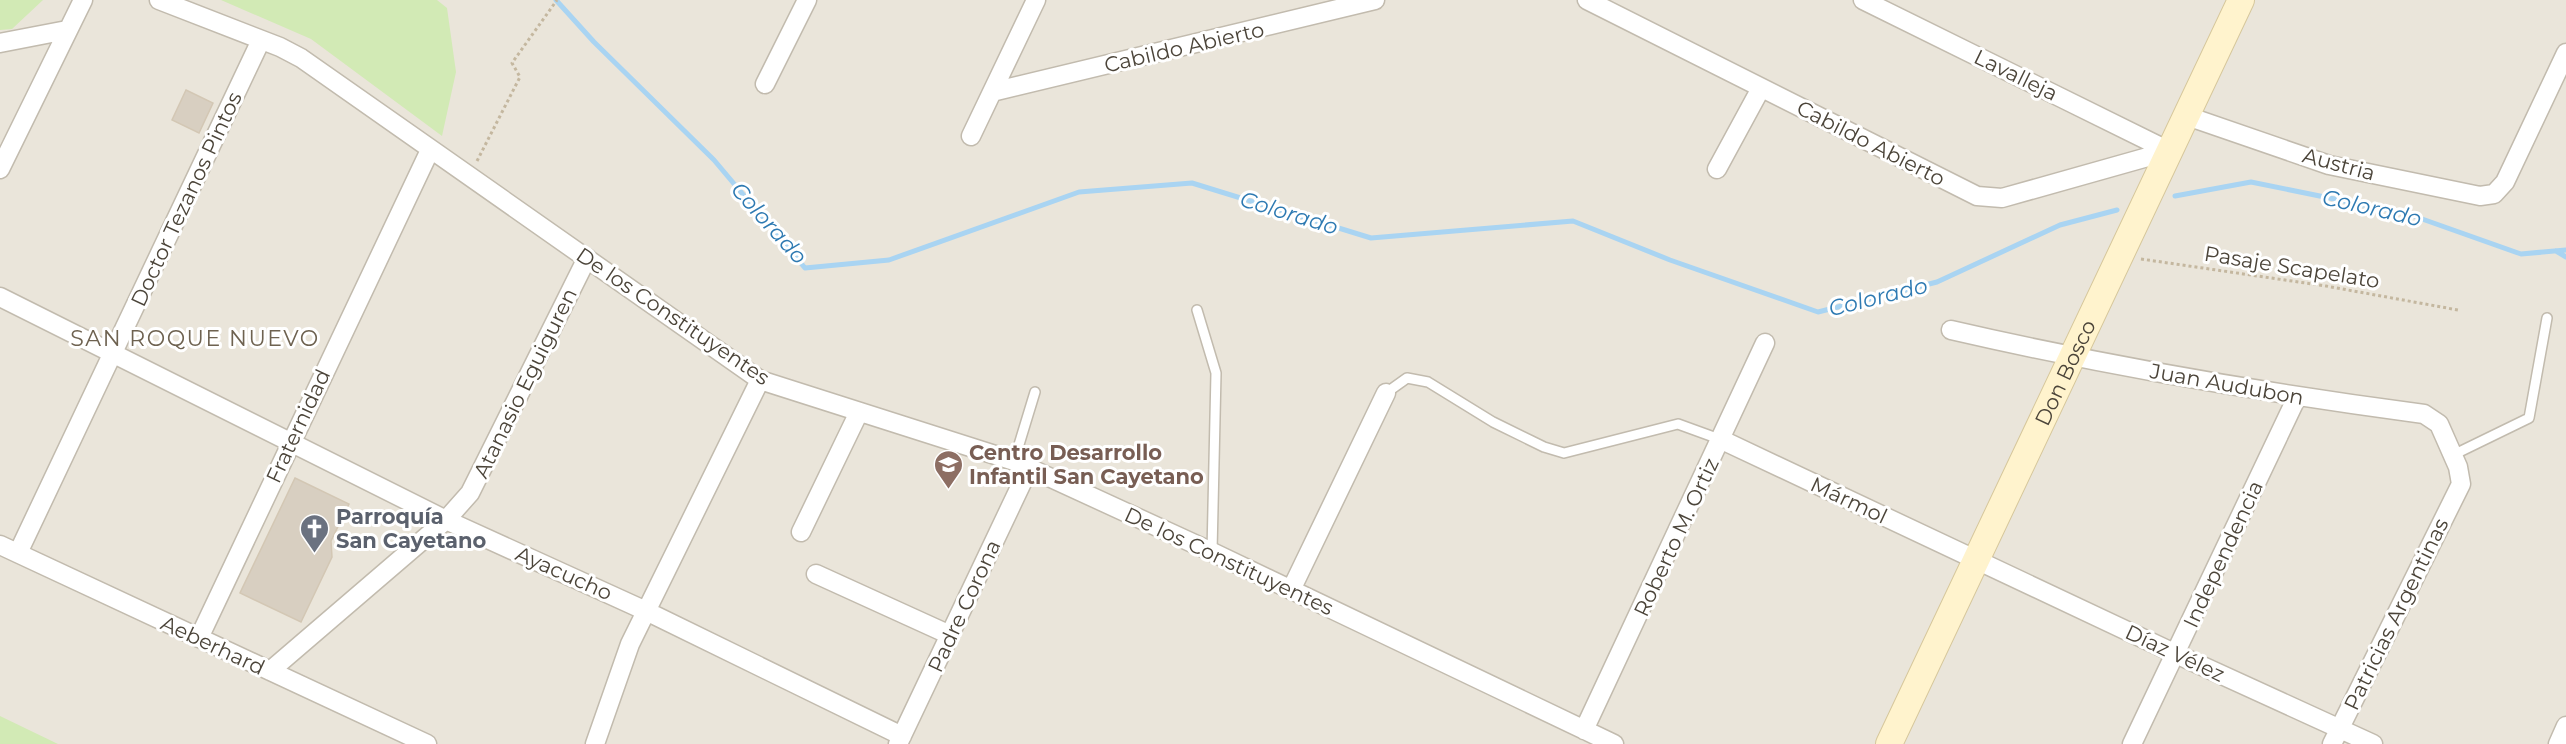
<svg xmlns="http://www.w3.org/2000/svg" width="2566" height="744" viewBox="0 0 2566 744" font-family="Montserrat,sans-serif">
	<rect width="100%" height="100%" fill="#f6f3ec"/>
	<!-- residential -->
	<path fill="#eae5da" d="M0,0H2566V744H0Z"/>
	<!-- green -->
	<path fill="#d2eab5" d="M0,0H43L12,29L0,30Z
		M221,0H437L447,8L456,72L442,136L311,39Z
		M0,716L58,744H0Z"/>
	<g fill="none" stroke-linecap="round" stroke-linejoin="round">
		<!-- stream -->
		<path stroke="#a9d4f2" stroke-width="5" d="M556,0L594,42L714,160L805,268L889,260L1079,192L1192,183L1371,238L1573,221L1670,260L1818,312L1937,282L2060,225L2117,210
			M2175,196L2251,182L2408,214L2521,254L2566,250
			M2556,251L2566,257"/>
	</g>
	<!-- building -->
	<path fill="#d8cfc1" stroke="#d3c7b4" stroke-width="1.5" d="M186,90L213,103L199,133L172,120Z
		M295,478L349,504L331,541L332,557L301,622L240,593Z"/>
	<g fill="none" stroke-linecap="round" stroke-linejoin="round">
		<defs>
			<path id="service" d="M1197,310L1216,373L1212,552
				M1386,393L1407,378L1428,382L1493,422L1544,447L1564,453L1678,424L1722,440
				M2453,455L2529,418L2547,318
				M1014,461L1035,392"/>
			<path id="minor" d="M159,0L280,47L301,58L760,380L1014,461L1212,552L1614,744
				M1587,0L1977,196L2002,198L2169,151
				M1863,0L2169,151
				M0,43L67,30
				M765,84L807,0
				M992,92L1375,0
				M2187,116L2329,165L2480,196L2494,194L2505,182L2566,53
				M971,136L1036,0
				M0,169L83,0
				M1717,169L1761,88
				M0,297L446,520L646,611L902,736
				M1951,330C2107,366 2265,393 2424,414L2439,424L2458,467L2461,484L2332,744
				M1722,440L2176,654L2373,744
				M801,532L859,412
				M0,545L427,744
				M18,553L261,40
				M816,574L950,635
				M1291,590L1386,393
				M199,638L430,150
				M270,671L446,520L470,493L587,258
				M1584,730L1765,343
				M595,744L630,644L760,380
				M898,744L1029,468
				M2132,744L2297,397
				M2558,744L2566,726"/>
			<g id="secondary">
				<path id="s1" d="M1889,744L2241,0"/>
			</g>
		</defs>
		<!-- service casing -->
		<use href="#service" stroke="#c2bbae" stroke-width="12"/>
		<!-- minor casing -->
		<use href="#minor" stroke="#c2bbae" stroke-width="21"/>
		<!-- secondary casing -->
		<use href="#secondary" stroke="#d6c79b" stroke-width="28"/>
		<!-- path -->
		<path stroke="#c4b79f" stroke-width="3" stroke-dasharray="3 3" stroke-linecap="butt" d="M477,161L520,77L512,63L557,0
			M2141,259L2326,286L2458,310"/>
		<!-- service -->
		<use href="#service" stroke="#fff" stroke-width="9"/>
		<!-- minor -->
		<use href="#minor" stroke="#fff" stroke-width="18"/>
		<!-- secondary -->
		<use href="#secondary" stroke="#fff3cd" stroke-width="26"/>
	</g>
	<!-- icons -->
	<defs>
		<symbol id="school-pin" viewBox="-11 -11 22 30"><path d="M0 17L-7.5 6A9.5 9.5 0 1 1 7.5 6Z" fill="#8d6e63" stroke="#fff"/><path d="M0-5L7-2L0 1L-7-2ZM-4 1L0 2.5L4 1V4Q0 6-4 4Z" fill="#fff"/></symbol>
		<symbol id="church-pin" viewBox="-11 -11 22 30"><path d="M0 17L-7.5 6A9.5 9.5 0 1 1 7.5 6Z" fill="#6b7280" stroke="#fff"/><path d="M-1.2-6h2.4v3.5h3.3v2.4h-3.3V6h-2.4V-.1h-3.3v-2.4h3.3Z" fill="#fff"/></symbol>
	</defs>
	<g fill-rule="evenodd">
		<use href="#school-pin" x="932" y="448" width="33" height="45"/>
		<use href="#church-pin" x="298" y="512" width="33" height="45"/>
	</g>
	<g text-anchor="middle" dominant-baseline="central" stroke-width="6" stroke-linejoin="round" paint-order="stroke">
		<!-- street labels -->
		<g font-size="21" fill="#4b4439" stroke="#fff">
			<text transform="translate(1184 47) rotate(-13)">Cabildo Abierto</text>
			<text transform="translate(2016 75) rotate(26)">Lavalleja</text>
			<text transform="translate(1871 143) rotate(27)">Cabildo Abierto</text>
			<text transform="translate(2339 164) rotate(15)">Austria</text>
			<text transform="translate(186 199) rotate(-65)">Doctor Tezanos Pintos</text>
			<text transform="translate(2292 267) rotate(9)">Pasaje Scapelato</text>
			<text transform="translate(673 316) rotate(34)">De los Constituyentes</text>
			<text stroke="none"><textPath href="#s1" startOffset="411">Don Bosco</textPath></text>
			<text transform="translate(525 383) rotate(-64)">Atanasio Eguiguren</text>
			<text transform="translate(2227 384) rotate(10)">Juan Audubon</text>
			<text transform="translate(298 426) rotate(-65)">Fraternidad</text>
			<text transform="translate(1849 500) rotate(25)">Mármol</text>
			<text transform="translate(1676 537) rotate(-65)">Roberto M. Ortiz</text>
			<text transform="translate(2223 554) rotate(-65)">Independencia</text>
			<text transform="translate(1229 561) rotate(25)">De los Constituyentes</text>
			<text transform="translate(564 573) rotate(24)">Ayacucho</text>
			<text transform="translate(964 606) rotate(-65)">Padre Corona</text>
			<text transform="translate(2396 614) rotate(-64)">Patricias Argentinas</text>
			<text transform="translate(213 645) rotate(25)">Aeberhard</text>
			<text transform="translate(2175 653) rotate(25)">Díaz Vélez</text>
		</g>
		<!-- education labels -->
		<g font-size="21" font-weight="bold" fill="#785e54" stroke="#fff" text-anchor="start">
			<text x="969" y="452">Centro Desarrollo<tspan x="969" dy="24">Infantil San Cayetano</tspan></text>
		</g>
		<!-- worship labels -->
		<g font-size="21" font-weight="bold" fill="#5b616d" stroke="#fff" text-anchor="start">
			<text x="336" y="516">Parroquía<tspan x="336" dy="24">San Cayetano</tspan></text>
		</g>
		<!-- water labels -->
		<g font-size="22" font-style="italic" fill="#2e7ab2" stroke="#fff">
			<text transform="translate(2372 208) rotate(13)">Colorado</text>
			<text transform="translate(1289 213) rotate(17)">Colorado</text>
			<text transform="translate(769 223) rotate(48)">Colorado</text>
			<text transform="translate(1878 297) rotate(-14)">Colorado</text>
		</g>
		<!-- neighbourhood labels -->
		<g font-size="22" letter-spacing="1.5" fill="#6e6250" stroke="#fff">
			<text x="195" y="338">SAN ROQUE NUEVO</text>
		</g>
	</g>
</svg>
